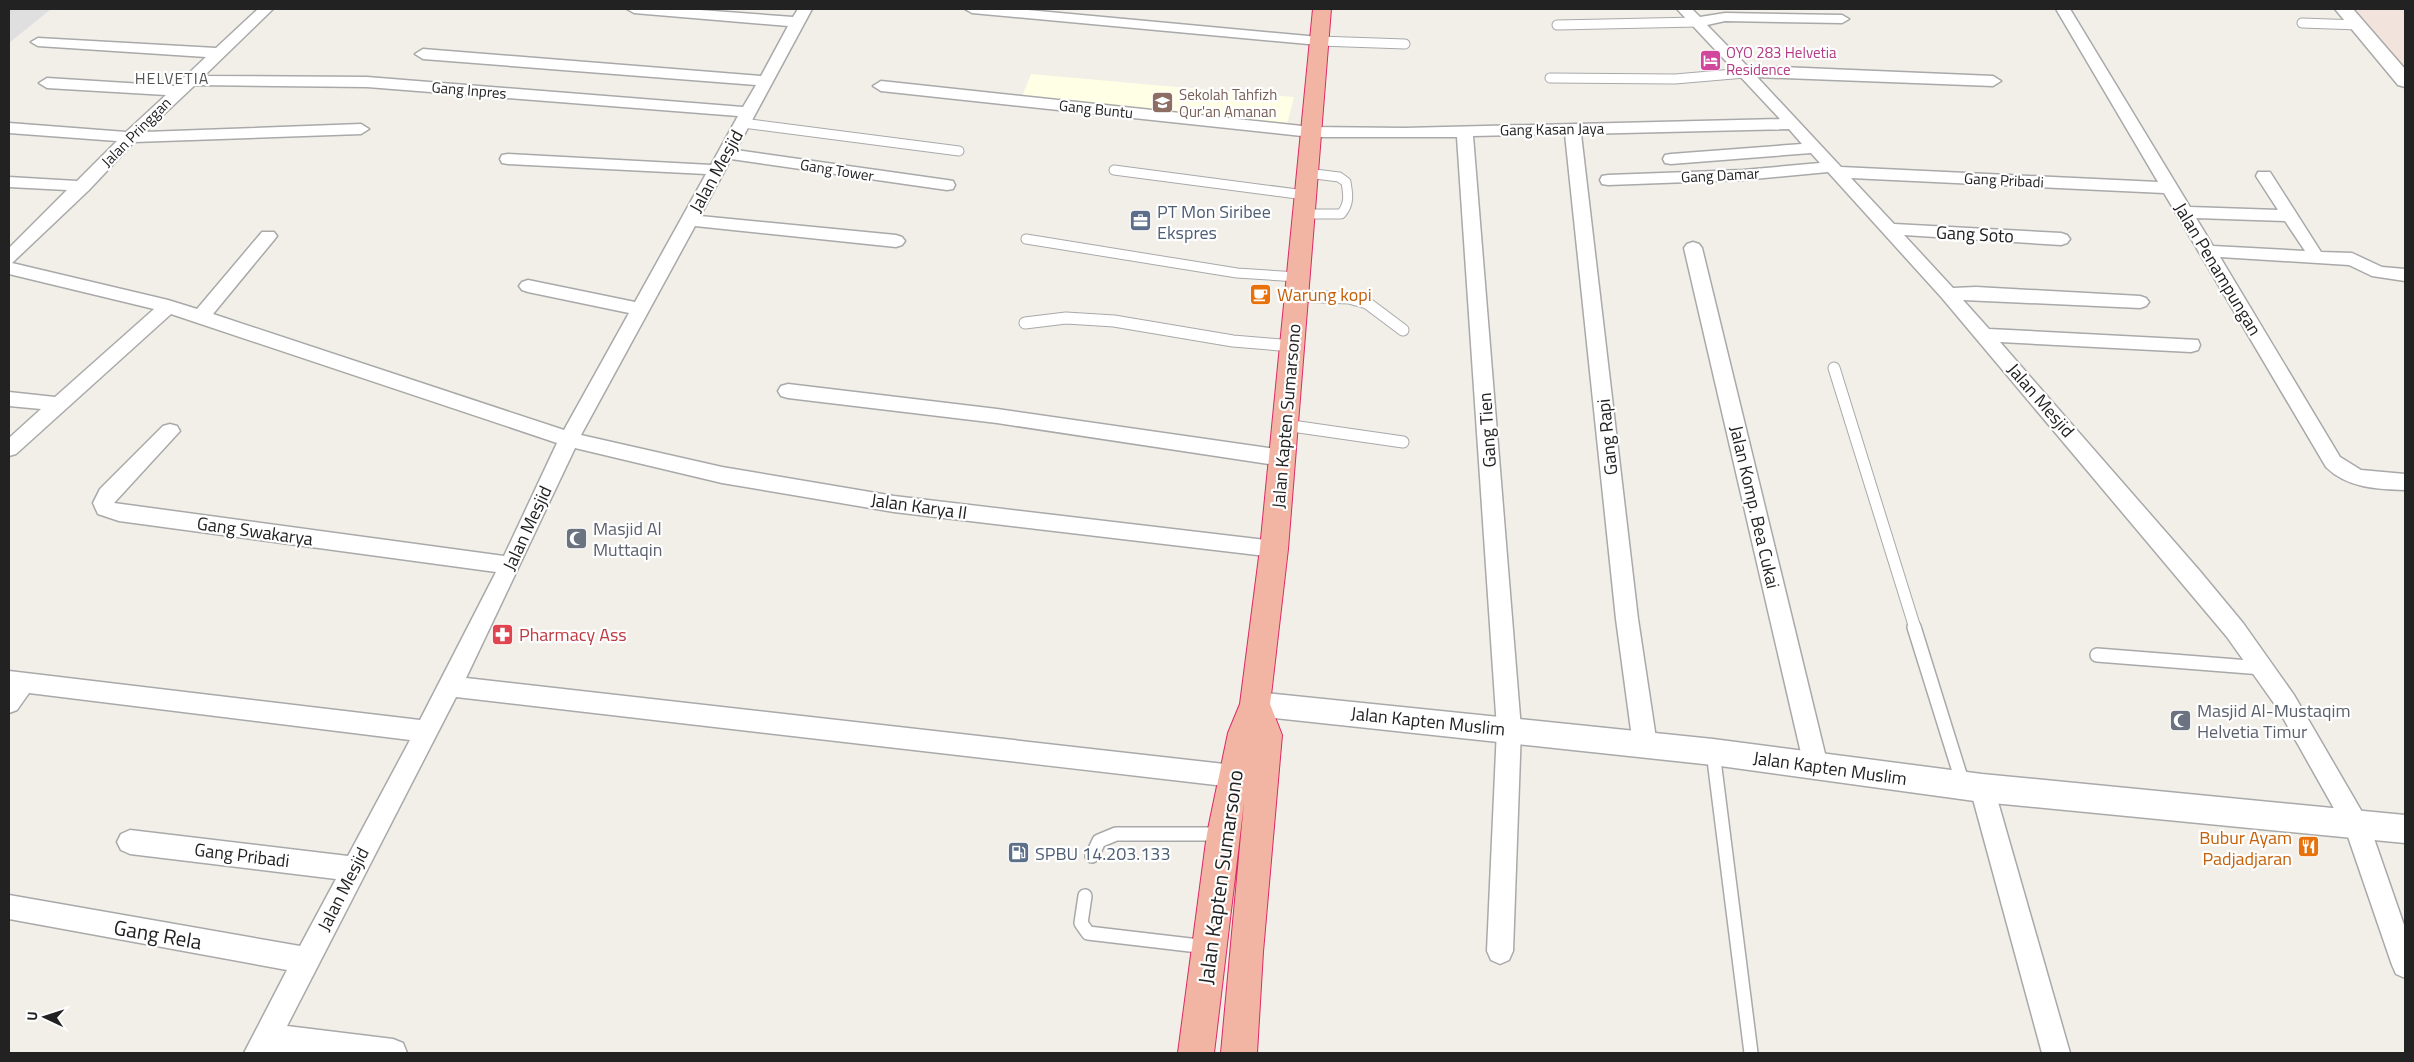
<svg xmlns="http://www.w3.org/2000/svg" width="2414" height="1062" viewBox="0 0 2414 1062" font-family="'Titillium Web',sans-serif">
	<rect width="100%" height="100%" fill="#f2efe9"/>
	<!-- residential -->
	<path fill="#e0dfdf" d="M9,9H51L9,43Z"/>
	<!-- education -->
	<path fill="#ffffe5" d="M1031,74L1221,91L1294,97L1286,128L1022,97Z"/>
	<!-- military -->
	<path fill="#f3e3dd" d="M2349,9H2405V76Z"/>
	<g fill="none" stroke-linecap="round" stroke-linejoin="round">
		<defs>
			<path id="service-far2" d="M2302,23L2359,25
				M1557,25L1697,22
				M1319,41L1405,44
				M1550,78L1675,79L1745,73
				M743,123L959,151
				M1114,170L1305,195
				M1303,214H1341C1350,204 1348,194 1346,182L1339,177L1307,173
				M1026,239L1237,273L1298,277"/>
			<path id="service-far1" d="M1296,296L1349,298L1367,303L1403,330
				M1025,323L1066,318L1114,321L1233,341L1292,346
				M1834,368L1915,628
				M1285,425L1403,442"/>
			<path id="service" d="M1914,627L1963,784
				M2097,655L2262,668
				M1713,752L1751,1053
				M1092,856L1099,841L1116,834H1221
				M1085,896L1081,923L1088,933L1207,947"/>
			<path id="minor" d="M258,9H273L204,76L367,77L743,107L756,85L423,59L415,54L423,49L761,76L788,26L634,13L627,9H686L793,17L798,9H812L736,150L947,180L953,181L955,185L953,189L947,190L731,159L700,216L896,235L902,237L905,241L902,245L896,247L695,226L581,435L722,467L894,496L1274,541L1282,543L1285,549L1282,555L1274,557L894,512L722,483L575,448L466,678L1233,765L1242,768L1245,776L1242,784L1233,787L456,697L287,1026L393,1039L403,1043L407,1053H244L287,970L9,919V895L300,946L336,879L130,854L121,850L117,842L121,834L130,830L348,856L410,740L29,693L17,710L9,713V671L420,720L496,572L119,521L98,514L93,503L100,489L163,426L170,424L177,426L180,431L114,503L504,556L557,443L171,314L16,454L9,456V438L41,409L9,406V392L55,397L154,309L9,274V248L67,190L9,187V177L77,181L117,141L9,133V123L126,132L166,95L47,88L39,83L47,78L175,86L206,57L38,46L31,42L38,38L216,48ZM195,85L367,87L738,116L711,165L508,154L502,155L500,159L502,163L508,164L706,174L635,302L528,280L522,282L519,286L522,290L528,292L629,313L564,430L213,314L274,240L277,236L274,232H262L197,309L168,300L12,263L89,190L134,142L361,134L369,129L361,124L145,132Z
				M965,9H1017L1319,37L1326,41L1319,45L972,13Z
				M1677,9H1692L1700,17L1725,13L1842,15L1849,19L1842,23L1725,21L1707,25L1749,68L1781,67L1993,76L2001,81L1993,86L1757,77L1841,167L2158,182L2056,9H2070L2190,207L2278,210L2256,176L2258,172H2270L2321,252L2352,253L2382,267L2405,269V281L2372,276L2349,265L2220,257L2340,457L2361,470L2405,474V490C2377,489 2347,488 2326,467L2164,193L1851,178L1894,224L2061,233L2067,235L2070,239L2067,243L2061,245L1904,235L1953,288L1976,287L2140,296L2146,298L2149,302L2146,306L2140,308L1963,300L1989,329L2198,340L2200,345L2198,350L2191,352L2000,342L2199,570L2243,623L2294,695L2369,824L2405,928V978L2396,974L2392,965L2345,828L2278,709L2227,637L1942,298L1828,172L1743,180L1608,185L1602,184L1600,180L1602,176L1608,175L1743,170L1820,163L1811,153L1671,164L1665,163L1663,159L1665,155L1671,154L1802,144L1789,129L1581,134L1638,619L1657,745L1653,752L1645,756L1637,752L1633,745L1616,619L1565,134L1473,136L1521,729L1513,951L1509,960L1500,964L1491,960L1487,951L1497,729L1457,137H1311L881,91L873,86L881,81L1311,127L1404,128L1780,119ZM2196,218L2285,221L2305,251L2213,246Z
				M1693,242L1699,244L1702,248L1828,766L1825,774L1816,777L1807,774L1804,766L1684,248L1687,244Z
				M788,384L997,409L1282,450L1289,453L1292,458L1289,463L1282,466L997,423L788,398L781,396L778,391L781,386Z
				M1982,777L1991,780L1994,788L2070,1053H2042L1970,788L1973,780Z"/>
			<path id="tertiary" d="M2335,9H2353L2405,69V87L2398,85Z
				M1255,692L1713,739L1982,774L2405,815V843L1982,802L1713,765L1255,716L1245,713L1241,704L1245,695Z"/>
			<path id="trunk" d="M1313,9H1331L1288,549L1270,704L1282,735L1263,952L1257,1053H1221L1244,802L1214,1053H1178L1207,834L1228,733L1240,704L1260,549Z"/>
		</defs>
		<!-- service-far2 casing -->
		<use href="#service-far2" stroke="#a9a9a9" stroke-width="11"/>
		<!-- service-far1 casing -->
		<use href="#service-far1" stroke="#a9a9a9" stroke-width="13"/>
		<!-- service casing -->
		<use href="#service" stroke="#a9a9a9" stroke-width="16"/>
		<!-- minor casing -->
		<use href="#minor" stroke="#a9a9a9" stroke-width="3"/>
		<!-- tertiary casing -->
		<use href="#tertiary" stroke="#a9a9a9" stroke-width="3"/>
		<!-- trunk casing -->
		<use href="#trunk" stroke="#dc2a67" stroke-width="2"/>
		<!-- service-far2 -->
		<use href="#service-far2" stroke="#fff" stroke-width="9"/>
		<!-- service-far1 -->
		<use href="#service-far1" stroke="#fff" stroke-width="11"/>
		<!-- service -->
		<use href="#service" stroke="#fff" stroke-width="13"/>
		<!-- minor -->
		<use href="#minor" fill="#fff" fill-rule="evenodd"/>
		<!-- tertiary -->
		<use href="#tertiary" fill="#fff" fill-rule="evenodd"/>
		<!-- trunk -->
		<use href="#trunk" fill="#f2b4a3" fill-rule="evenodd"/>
	</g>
	<!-- icons -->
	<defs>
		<symbol id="hotel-square" viewBox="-11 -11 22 22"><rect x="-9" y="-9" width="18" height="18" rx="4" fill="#d1479c" stroke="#fff"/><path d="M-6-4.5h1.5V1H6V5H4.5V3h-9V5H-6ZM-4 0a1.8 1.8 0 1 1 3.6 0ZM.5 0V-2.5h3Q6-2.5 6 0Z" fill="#fff"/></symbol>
		<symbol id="school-square" viewBox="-11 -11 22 22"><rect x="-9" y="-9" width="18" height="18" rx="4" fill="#8d6e63" stroke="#fff"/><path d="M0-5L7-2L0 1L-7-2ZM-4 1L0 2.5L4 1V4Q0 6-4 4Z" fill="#fff"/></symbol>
		<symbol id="office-square" viewBox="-11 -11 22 22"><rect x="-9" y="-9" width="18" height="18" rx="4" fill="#5c6f8a" stroke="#fff"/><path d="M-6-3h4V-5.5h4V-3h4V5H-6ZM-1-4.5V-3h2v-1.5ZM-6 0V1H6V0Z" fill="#fff"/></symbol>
		<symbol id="cafe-square" viewBox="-11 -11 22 22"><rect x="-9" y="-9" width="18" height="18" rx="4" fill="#e8710a" stroke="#fff"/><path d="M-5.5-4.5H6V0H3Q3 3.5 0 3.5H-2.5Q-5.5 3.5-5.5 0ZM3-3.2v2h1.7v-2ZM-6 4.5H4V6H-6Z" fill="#fff"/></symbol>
		<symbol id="mosque-square" viewBox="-11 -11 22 22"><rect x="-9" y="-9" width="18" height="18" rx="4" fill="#6b7280" stroke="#fff"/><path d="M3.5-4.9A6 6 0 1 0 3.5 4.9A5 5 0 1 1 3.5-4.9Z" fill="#fff"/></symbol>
		<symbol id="pharmacy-square" viewBox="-11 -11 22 22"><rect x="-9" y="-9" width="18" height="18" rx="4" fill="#e0444e" stroke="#fff"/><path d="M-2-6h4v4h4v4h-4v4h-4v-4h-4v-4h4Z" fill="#fff"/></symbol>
		<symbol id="restaurant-square" viewBox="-11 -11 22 22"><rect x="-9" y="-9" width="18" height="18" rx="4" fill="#e8710a" stroke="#fff"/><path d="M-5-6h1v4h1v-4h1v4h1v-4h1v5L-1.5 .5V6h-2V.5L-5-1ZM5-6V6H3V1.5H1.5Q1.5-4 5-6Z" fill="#fff"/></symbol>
		<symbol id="fuel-square" viewBox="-11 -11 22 22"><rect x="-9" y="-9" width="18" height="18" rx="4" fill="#5c6f8a" stroke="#fff"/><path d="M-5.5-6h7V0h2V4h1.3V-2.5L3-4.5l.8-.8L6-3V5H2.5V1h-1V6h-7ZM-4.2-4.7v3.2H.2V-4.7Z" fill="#fff"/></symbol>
	</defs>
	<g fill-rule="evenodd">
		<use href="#hotel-square" x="1698" y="48" width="25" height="25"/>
		<use href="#school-square" x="1150" y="90" width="25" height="25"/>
		<use href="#office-square" x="1128" y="208" width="25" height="25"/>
		<use href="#cafe-square" x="1248" y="282" width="25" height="25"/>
		<use href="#mosque-square" x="564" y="526" width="25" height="25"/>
		<use href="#pharmacy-square" x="490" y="622" width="25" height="25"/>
		<use href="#mosque-square" x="2168" y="708" width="25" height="25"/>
		<use href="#restaurant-square" x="2296" y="834" width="25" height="25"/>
		<use href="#fuel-square" x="1006" y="840" width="25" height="25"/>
	</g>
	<g text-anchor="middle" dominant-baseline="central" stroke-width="4.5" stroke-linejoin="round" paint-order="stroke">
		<!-- far-hotel labels -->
		<g font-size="15" fill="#b23c85" stroke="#fff" text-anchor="start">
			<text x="1726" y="52">OYO 283 Helvetia<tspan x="1726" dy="17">Residence</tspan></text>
		</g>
		<!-- far-street labels -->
		<g font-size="15" fill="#222" stroke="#fff">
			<text transform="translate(469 90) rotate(5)">Gang Inpres</text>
			<text transform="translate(1096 109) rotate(6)">Gang Buntu</text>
			<text transform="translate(1552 129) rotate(-1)">Gang Kasan Jaya</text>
			<text transform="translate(136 132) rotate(-45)">Jalan Pringgan</text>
			<text transform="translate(837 170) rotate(9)">Gang Tower</text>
			<text transform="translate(1720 175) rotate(-3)">Gang Damar</text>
			<text transform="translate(2004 180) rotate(3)">Gang Pribadi</text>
		</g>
		<!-- far-education labels -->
		<g font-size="15" fill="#785e54" stroke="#fff" text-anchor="start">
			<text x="1179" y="94">Sekolah Tahfizh<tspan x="1179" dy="17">Qur'an Amanan</tspan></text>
		</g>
		<!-- far-quarter labels -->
		<g font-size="16" letter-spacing="1" fill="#555" stroke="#fff">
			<text x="172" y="78">HELVETIA</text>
		</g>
		<!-- street labels -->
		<g font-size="18" fill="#222" stroke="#fff">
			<text transform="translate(716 171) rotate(-61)">Jalan Mesjid</text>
			<text transform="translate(1975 234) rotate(3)">Gang Soto</text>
			<text transform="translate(2218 269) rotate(59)">Jalan Penampungan</text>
			<text transform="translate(2041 400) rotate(49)">Jalan Mesjid</text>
			<text transform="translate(1286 416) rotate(-85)">Jalan Kapten Sumarsono</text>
			<text transform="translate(1487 430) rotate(-94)">Gang Tien</text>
			<text transform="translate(1607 437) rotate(-96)">Gang Rapi</text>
			<text transform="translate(919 506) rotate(8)">Jalan Karya II</text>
			<text transform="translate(1755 507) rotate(77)">Jalan Komp. Bea Cukai</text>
			<text transform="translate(527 528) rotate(-65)">Jalan Mesjid</text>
			<text transform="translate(255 531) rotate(8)">Gang Swakarya</text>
			<text transform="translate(1428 721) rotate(6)">Jalan Kapten Muslim</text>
			<text transform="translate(1830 768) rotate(8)">Jalan Kapten Muslim</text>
			<text transform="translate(242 855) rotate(7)">Gang Pribadi</text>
			<text transform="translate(343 889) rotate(-63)">Jalan Mesjid</text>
		</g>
		<!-- service labels -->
		<g font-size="18" fill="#4e5e75" stroke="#fff" text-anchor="start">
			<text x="1157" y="211">PT Mon Siribee<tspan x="1157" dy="21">Ekspres</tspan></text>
			<text x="1035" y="853">SPBU 14.203.133</text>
		</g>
		<!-- food labels -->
		<g font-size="18" fill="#c56008" stroke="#fff" text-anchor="start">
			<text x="1277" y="294">Warung kopi</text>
			<text x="2292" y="837" text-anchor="end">Bubur Ayam<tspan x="2292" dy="21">Padjadjaran</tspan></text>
		</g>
		<!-- worship labels -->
		<g font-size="18" fill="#5b616d" stroke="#fff" text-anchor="start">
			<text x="593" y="528">Masjid Al<tspan x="593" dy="21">Muttaqin</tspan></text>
			<text x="2197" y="710">Masjid Al-Mustaqim<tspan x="2197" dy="21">Helvetia Timur</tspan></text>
		</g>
		<!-- health labels -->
		<g font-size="18" fill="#be3a42" stroke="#fff" text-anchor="start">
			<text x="519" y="634">Pharmacy Ass</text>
		</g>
		<!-- near-street labels -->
		<g font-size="21" fill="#222" stroke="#fff">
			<text transform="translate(1220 877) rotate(-82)">Jalan Kapten Sumarsono</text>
			<text transform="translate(158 934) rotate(10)">Gang Rela</text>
		</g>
	</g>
	<!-- border -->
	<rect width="2414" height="1062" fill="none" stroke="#222222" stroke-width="20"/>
	<!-- north arrow -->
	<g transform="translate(45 1017) rotate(274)" stroke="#ffffff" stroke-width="4" paint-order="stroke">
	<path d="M0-4L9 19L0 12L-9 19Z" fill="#222222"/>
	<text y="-8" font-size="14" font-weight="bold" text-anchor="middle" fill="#222222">U</text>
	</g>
</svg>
